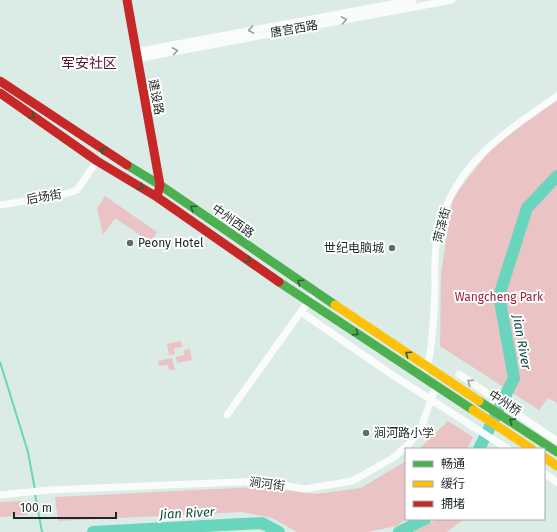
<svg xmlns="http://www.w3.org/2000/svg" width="557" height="532" viewBox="0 0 557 532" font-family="'Fira Sans','Noto Sans SC',sans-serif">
	<rect width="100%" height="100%" fill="#dbece7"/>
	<!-- green -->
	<path fill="#eac3c4" d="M557,97V403L548,398L539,410L440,346L441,273L453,197L487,154L518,123Z
		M105,196L157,232L150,242L115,218L103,235L97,208Z
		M181,341L182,347L174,348L175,354L169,355L167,344Z
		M190,349L192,360L177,363L176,357L184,355V350Z
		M172,358L175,370H169L168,365L159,366L158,361Z
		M448,421L473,437L467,449H419Z
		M406,461V519L397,526L368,532H297L272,518L242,512L58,521L55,497L258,487L316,494L361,488Z
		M26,501L27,515L0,517V502Z
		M437,519H464L447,532H413Z"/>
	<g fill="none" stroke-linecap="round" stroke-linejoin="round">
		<!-- stream -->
		<path stroke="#6ad5bd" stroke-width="2" d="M0,362L28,452L35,490
			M35,494L42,532"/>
		<!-- river -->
		<path stroke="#6ad5bd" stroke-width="12" d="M479,449L514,378L499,296L527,208L557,176
			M93,532L262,523L279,532
			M399,532L425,519"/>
		<!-- street -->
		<path stroke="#fafcfb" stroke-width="7" d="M135,52L413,0
			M136,59L452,0
			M0,205L59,196L77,190L97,161
			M301,312L394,376L508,449
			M426,369C433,354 434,308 435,290C435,273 434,255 437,238C450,166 502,135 557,96
			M459,374L557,441
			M227,415L315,292
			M544,473L557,482
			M0,495L49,490L260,481L305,489L352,481L393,458L409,444L421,428L436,386"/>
		<!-- fast -->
		<path stroke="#4caf50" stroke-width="9" d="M127,165L160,185L335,305
			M279,282L473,410
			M479,401L557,452"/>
		<!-- slow -->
		<path stroke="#ffc107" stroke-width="9" d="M335,305L479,401
			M473,410L532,449
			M544,457L557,466"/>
		<!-- jam -->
		<path stroke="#c62828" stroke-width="9" d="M127,0L160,185L157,197
			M0,81L127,165
			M0,93L97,161L157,197L279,282"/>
	</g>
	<!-- one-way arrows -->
	<defs><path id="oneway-chevron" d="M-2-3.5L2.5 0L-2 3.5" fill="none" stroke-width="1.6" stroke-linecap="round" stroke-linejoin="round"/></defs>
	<g stroke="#969d9b">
		<use href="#oneway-chevron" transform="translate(344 20) rotate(-10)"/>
		<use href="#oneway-chevron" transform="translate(251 30) rotate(170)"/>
		<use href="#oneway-chevron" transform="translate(175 51) rotate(-10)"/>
		<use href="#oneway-chevron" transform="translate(470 382) rotate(-145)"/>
	</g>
	<g stroke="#2f5e36">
		<use href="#oneway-chevron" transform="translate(32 116) rotate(35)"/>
		<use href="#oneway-chevron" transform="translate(103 150) rotate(-147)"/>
		<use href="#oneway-chevron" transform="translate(141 187) rotate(32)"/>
		<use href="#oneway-chevron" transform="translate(193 208) rotate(-145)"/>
		<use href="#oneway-chevron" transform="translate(248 260) rotate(35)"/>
		<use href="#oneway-chevron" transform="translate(300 282) rotate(-145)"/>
		<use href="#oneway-chevron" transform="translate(356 333) rotate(34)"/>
		<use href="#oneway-chevron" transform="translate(408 354) rotate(-146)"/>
		<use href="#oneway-chevron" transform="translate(512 421) rotate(-147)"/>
	</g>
	<!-- markers -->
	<g fill="#5f6d69" stroke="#fff" stroke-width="1.5">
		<circle cx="130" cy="243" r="4"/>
		<circle cx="392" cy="248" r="4"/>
		<circle cx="366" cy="433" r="4"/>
	</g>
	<g text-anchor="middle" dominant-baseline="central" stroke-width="4" stroke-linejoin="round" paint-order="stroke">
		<!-- street labels -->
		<g font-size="12" fill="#1c2825" stroke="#fff">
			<text transform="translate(294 29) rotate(-10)">唐宫西路</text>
			<text transform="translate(156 97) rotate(79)">建设路</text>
			<text transform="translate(44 197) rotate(-10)">后场街</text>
			<text transform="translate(233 221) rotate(35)">中州西路</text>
			<text transform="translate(442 225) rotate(-76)">菏泽街</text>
			<text transform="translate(505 403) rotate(33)">中州桥</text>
			<text transform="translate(267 484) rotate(7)">涧河街</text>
		</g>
		<!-- poi labels -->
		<g font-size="12" fill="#1c2825" stroke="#fff" text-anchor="start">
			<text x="138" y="243">Peony Hotel</text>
			<text x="384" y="248" text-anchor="end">世纪电脑城</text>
			<text x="374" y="433">涧河路小学</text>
		</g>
		<!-- park labels -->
		<g font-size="12" fill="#9b1f39" stroke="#fff">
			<text x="499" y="297">Wangcheng Park</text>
		</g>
		<!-- water labels -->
		<g font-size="13" font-style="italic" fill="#114d40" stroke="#fff">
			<text transform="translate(522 342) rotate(80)">Jian River</text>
			<text transform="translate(187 513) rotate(-3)">Jian River</text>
		</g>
		<!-- quarter labels -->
		<g font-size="14" fill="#5a1521" stroke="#fff">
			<text x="89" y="63">军安社区</text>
		</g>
	</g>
	<!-- legend -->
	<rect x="405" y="448" width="140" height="72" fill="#ffffff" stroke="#a4a9a8"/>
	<rect x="413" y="461" width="20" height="6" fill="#4caf50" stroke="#a4a9a8"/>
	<text x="441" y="468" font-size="12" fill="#1c2825">畅通</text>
	<rect x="413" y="481" width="20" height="6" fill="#ffc107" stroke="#a4a9a8"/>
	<text x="441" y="488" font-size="12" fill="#1c2825">缓行</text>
	<rect x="413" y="501" width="20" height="6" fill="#c62828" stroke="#a4a9a8"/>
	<text x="441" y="508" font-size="12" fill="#1c2825">拥堵</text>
	<!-- scale -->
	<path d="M14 512v6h102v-6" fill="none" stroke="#1c2825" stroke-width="2"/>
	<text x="20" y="512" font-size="12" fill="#1c2825" stroke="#ffffff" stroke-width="3" paint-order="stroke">100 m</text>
</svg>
